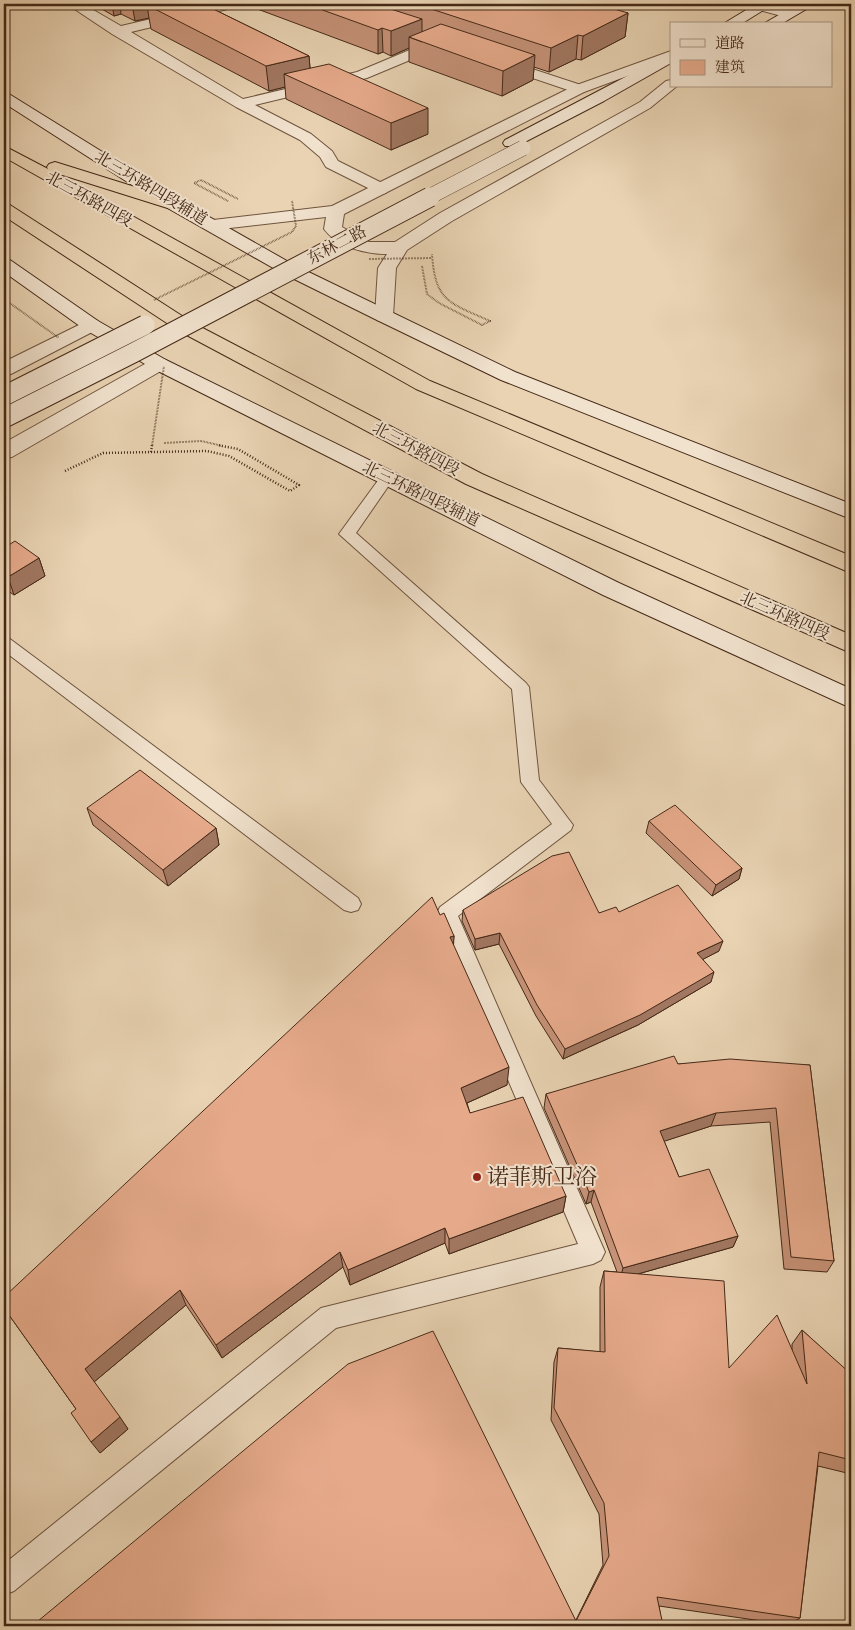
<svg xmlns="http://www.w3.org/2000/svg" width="855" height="1630" viewBox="0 0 855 1630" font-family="Alegreya,'Noto Serif SC',serif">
	<rect width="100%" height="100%" fill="#e9d3b3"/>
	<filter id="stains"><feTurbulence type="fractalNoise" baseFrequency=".004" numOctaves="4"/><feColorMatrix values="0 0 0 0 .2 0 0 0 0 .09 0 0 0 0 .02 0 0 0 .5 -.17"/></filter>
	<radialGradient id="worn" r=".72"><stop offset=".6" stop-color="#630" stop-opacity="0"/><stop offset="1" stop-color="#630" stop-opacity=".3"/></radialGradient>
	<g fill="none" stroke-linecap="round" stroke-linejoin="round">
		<defs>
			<path id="service" d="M387,473L392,475L394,478L356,533L526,683L529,687L539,780L573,825L571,830L458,916L605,1252L601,1260L593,1264L336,1328L14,1591L4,1595V1564L321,1308L578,1244L437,913L440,907L552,824L521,782L512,689L339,534L382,475Z
				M4,637L10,639L358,898L361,904L358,910L351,912L344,910L4,651Z"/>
			<path id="minor" d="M67,4H83L121,26L215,4H238L236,7L131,32L243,99L357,72L436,39H446L448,42L446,45L367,78L255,105L311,134L332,151L338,161L386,185L388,189L386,193L380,194L326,167L320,157L300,140L236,107L112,34Z
				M499,58L584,86L587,89L584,92H574L494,65L492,62L494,59Z"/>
			<path id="tertiary" d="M746,4H767L794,11L796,14L789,18L748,7Z
				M671,51V60L584,92L344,214L342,227L369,242H395L440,213L640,102L666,81L671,80V86H677L650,108L452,221L407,250L396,268L393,316L391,320L384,322L377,320L375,316L378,268L387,254C366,254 337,247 324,229L326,217L213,230L207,229L204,225L207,221L213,220L332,206L574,86Z
				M91,319L98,321L101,325L98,329L11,374L4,376V362Z
				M159,358L166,360L169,364L166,368L12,457L4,458V443L152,360Z"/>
			<path id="secondary" d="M756,4H773L741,24H723Z
				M798,4H815L781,24H763Z
				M671,53V63L604,101L517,146H505L503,143L505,140Z
				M4,93L9,94L183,202L294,265L515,372L851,504V519L501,380L377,320L282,273L171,210L4,103Z
				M4,259L10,260L98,321L166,360L619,583L851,689V708L603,595L152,368L84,329L4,272Z"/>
			<path id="trunk" d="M4,146L48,169L47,167L49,164L55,162L183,202L186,206L183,210L177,211L53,172L430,381L851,556V573L416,389L4,157Z
				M4,204L10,205L193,323L482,474L851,635V653L466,484L179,331L4,216Z"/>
		</defs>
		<!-- service casing -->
		<use href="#service" stroke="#6e543e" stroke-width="2"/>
		<!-- minor casing -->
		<use href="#minor" stroke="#6e543e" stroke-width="2"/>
		<!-- tertiary casing -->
		<use href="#tertiary" stroke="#6e543e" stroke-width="2"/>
		<!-- secondary casing -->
		<use href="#secondary" stroke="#452917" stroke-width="2"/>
		<!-- trunk casing -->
		<use href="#trunk" stroke="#452917" stroke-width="2"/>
		<!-- path-far1 -->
		<path stroke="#452917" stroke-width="2" stroke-dasharray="0.5 1" stroke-linecap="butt" d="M228,201L194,183L201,180L238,199
			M422,266L427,294L439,303L482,325L490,321C450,303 435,302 432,254
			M164,443L201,441L223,446"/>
		<!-- path -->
		<path stroke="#452917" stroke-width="2.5" stroke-dasharray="1 2" stroke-linecap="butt" d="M65,471L103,453L207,451L229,456L290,491L299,485L238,449L217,445"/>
		<!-- service -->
		<use href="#service" fill="#f1e2ce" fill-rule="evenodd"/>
		<!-- minor -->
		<use href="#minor" fill="#f1e2ce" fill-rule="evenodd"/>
		<!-- tertiary -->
		<use href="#tertiary" fill="#f1e2ce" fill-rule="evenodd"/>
		<!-- secondary -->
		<use href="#secondary" fill="#f1e2ce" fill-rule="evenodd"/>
		<!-- trunk -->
		<use href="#trunk" fill="#e9d3b3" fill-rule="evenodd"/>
		<defs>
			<path id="secondary-bridge-far1" d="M427,198L523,148"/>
			<path id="secondary-bridge" d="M4,396L145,325
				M4,418L133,353L430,197"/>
		</defs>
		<!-- secondary-bridge-far1 casing -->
		<use href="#secondary-bridge-far1" stroke="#452917" stroke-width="16" stroke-linecap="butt"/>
		<!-- secondary-bridge casing -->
		<use href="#secondary-bridge" stroke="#452917" stroke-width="21" stroke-linecap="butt"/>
		<!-- path-bridge-far1 -->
		<path stroke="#452917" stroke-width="2" stroke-dasharray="0.5 1" stroke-linecap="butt" d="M369,259L432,258
			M4,299L59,338
			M154,300L292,232L296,226L292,201
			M152,446L164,366"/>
		<!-- path-bridge -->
		<path stroke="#452917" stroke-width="2.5" stroke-dasharray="1 2" stroke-linecap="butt" d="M151,452L152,445"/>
		<!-- secondary-bridge-far1 -->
		<use href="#secondary-bridge-far1" stroke="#f1e2ce" stroke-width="15"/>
		<!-- secondary-bridge -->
		<use href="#secondary-bridge" stroke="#f1e2ce" stroke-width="19"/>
	</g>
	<!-- wall -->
	<path fill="#c69278" stroke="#452917" d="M93,4H203L309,56L310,68L428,134L391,150L286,99L285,87L269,91L151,29L149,18L135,21L121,14L114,16Z
		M244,4H584L628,13L625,37L581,60L576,59L549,72L534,67L533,80L502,96L409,62V48L391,56L383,52L378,54Z
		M4,548L39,558L45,576L14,595L4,588Z
		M87,808L216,828L219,845L168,886L93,825Z
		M649,821L742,868L739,879L712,896L646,833Z
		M463,910L599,913L619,912L719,951L703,959L711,982L638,1025L563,1059L536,1016L499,944L475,950L462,921Z
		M440,915L454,936L453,945L507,1085L467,1103L470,1113L566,1196L563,1212L449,1254L445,1243L350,1285L343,1267L222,1358L186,1305L94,1382L128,1429L100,1453L76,1409L4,1308Z
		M678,1064L810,1065L834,1261L827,1272L784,1269L770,1122L711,1126L664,1141L679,1177L738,1236L733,1247L638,1274L729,1368L792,1350V1344L802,1330L848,1372L851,1362V1474L818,1466L800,1618L789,1625L659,1606L662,1626L576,1620L603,1565L599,1514L551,1420L554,1362L558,1348L600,1352V1287L604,1271L617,1272L591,1202L586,1204L544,1108L546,1094Z
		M851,1610V1626H850Z"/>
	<!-- shaded-wall -->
	<path fill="#a17761" stroke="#452917" d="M112,4H120L121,14L114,16Z
		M132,4H173L147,5L149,18L135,21Z
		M628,13L625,37L581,60L583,36Z
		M422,19V42L409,37V48L391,56V31Z
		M382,28L383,52L378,54V30Z
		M578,35L576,59L549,72L551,48Z
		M535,55L533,80L502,96L503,71Z
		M309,56L311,81L284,74L285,87L269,91L266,66Z
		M428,108V134L391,150V123Z
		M39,558L45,576L14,595L8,577Z
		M216,828L219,845L168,886L163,870Z
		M742,868L739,879L712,896L716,885Z
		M500,933L499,944L475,950V939Z
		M454,936L453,956L450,937Z
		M723,941L719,951L694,964L697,953Z
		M714,972L711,982L638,1025L563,1059L565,1049Z
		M509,1067L507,1085L460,1106L461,1088Z
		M716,1113L711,1126L656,1144L660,1131Z
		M594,1190L591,1202L586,1204L589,1192Z
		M566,1196L563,1212L449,1254V1239Z
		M445,1228V1243L350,1285L348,1270Z
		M738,1236L733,1247L620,1279L623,1268Z
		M340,1252L343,1267L222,1358L216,1345Z
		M180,1290L186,1305L94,1382L85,1369Z
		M120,1417L128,1429L100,1453L91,1442Z"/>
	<!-- building -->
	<path fill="#e6aa8b" stroke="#452917" d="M152,4H203L309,56L266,66L147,5Z
		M306,4H375L422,19L391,31L382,28L378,30Z
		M416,4H597L628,13L583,36L578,35L551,48Z
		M441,24L535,55L503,71L409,37Z
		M329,64L428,108L391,123L284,74Z
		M15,541L39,558L8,577L4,574V548Z
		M140,770L216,828L163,870L87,808Z
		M675,805L742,868L716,885L649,821Z
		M569,852L599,913L616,907L619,912L678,885L723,941L697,953L714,972L640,1015L565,1049L537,1005L500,933L475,939L463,910L552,856Z
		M432,897L440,915L444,913L454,936L450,937L509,1067L461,1088L470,1113L523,1097L566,1196L449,1239L445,1228L348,1270L340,1252L216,1345L180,1290L85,1369L120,1417L91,1442L71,1413L76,1409L4,1308V1297Z
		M674,1056L678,1064L730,1059L810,1065L834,1261L791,1257L776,1108L716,1113L660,1131L679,1177L709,1169L738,1236L623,1268L594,1190L589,1192L546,1094Z
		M604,1271L724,1281L729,1368L777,1315L807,1384L802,1330L851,1374V1460L819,1452L800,1618L657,1597L663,1625L662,1626H32L348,1364L433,1331L576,1621L609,1556L604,1503L554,1408L558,1348L605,1352Z"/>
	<!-- markers -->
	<circle fill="#8f2418" stroke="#f1e2ce" stroke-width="2" cx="477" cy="1177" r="5"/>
	<g text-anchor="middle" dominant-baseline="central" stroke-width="4" stroke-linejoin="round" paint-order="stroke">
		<!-- far-street labels -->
		<g font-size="16" fill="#452917" stroke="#f1e2ce">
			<text transform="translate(151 188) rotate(31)">北三环路四段辅道</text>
			<text transform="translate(89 199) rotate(29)">北三环路四段</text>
			<text transform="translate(337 245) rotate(-28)">东林二路</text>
			<text transform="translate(416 449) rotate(28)">北三环路四段</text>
			<text transform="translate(421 494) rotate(26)">北三环路四段辅道</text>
			<text transform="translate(785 616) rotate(24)">北三环路四段</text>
		</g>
		<!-- near-poi labels -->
		<g font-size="22" fill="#452917" stroke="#f1e2ce" text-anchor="start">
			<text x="487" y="1177">诺菲斯卫浴</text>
		</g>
	</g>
	<!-- margin -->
	<rect width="855" height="1630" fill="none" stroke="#e9d3b3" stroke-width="20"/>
	<rect x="5" y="5" width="845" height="1620" fill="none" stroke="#452917" stroke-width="2.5"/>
	<rect x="10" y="10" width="835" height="1610" fill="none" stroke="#452917"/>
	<!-- legend -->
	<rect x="670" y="22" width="162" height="65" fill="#f1e2ce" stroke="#ac9885"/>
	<rect x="680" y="39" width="25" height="8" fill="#f1e2ce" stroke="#ac9885"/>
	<text x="715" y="48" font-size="15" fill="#452917">道路</text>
	<rect x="680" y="60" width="25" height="15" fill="#e6aa8b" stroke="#ac9885"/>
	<text x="715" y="72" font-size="15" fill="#452917">建筑</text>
	<rect width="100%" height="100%" filter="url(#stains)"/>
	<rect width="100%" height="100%" fill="url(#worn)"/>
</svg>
